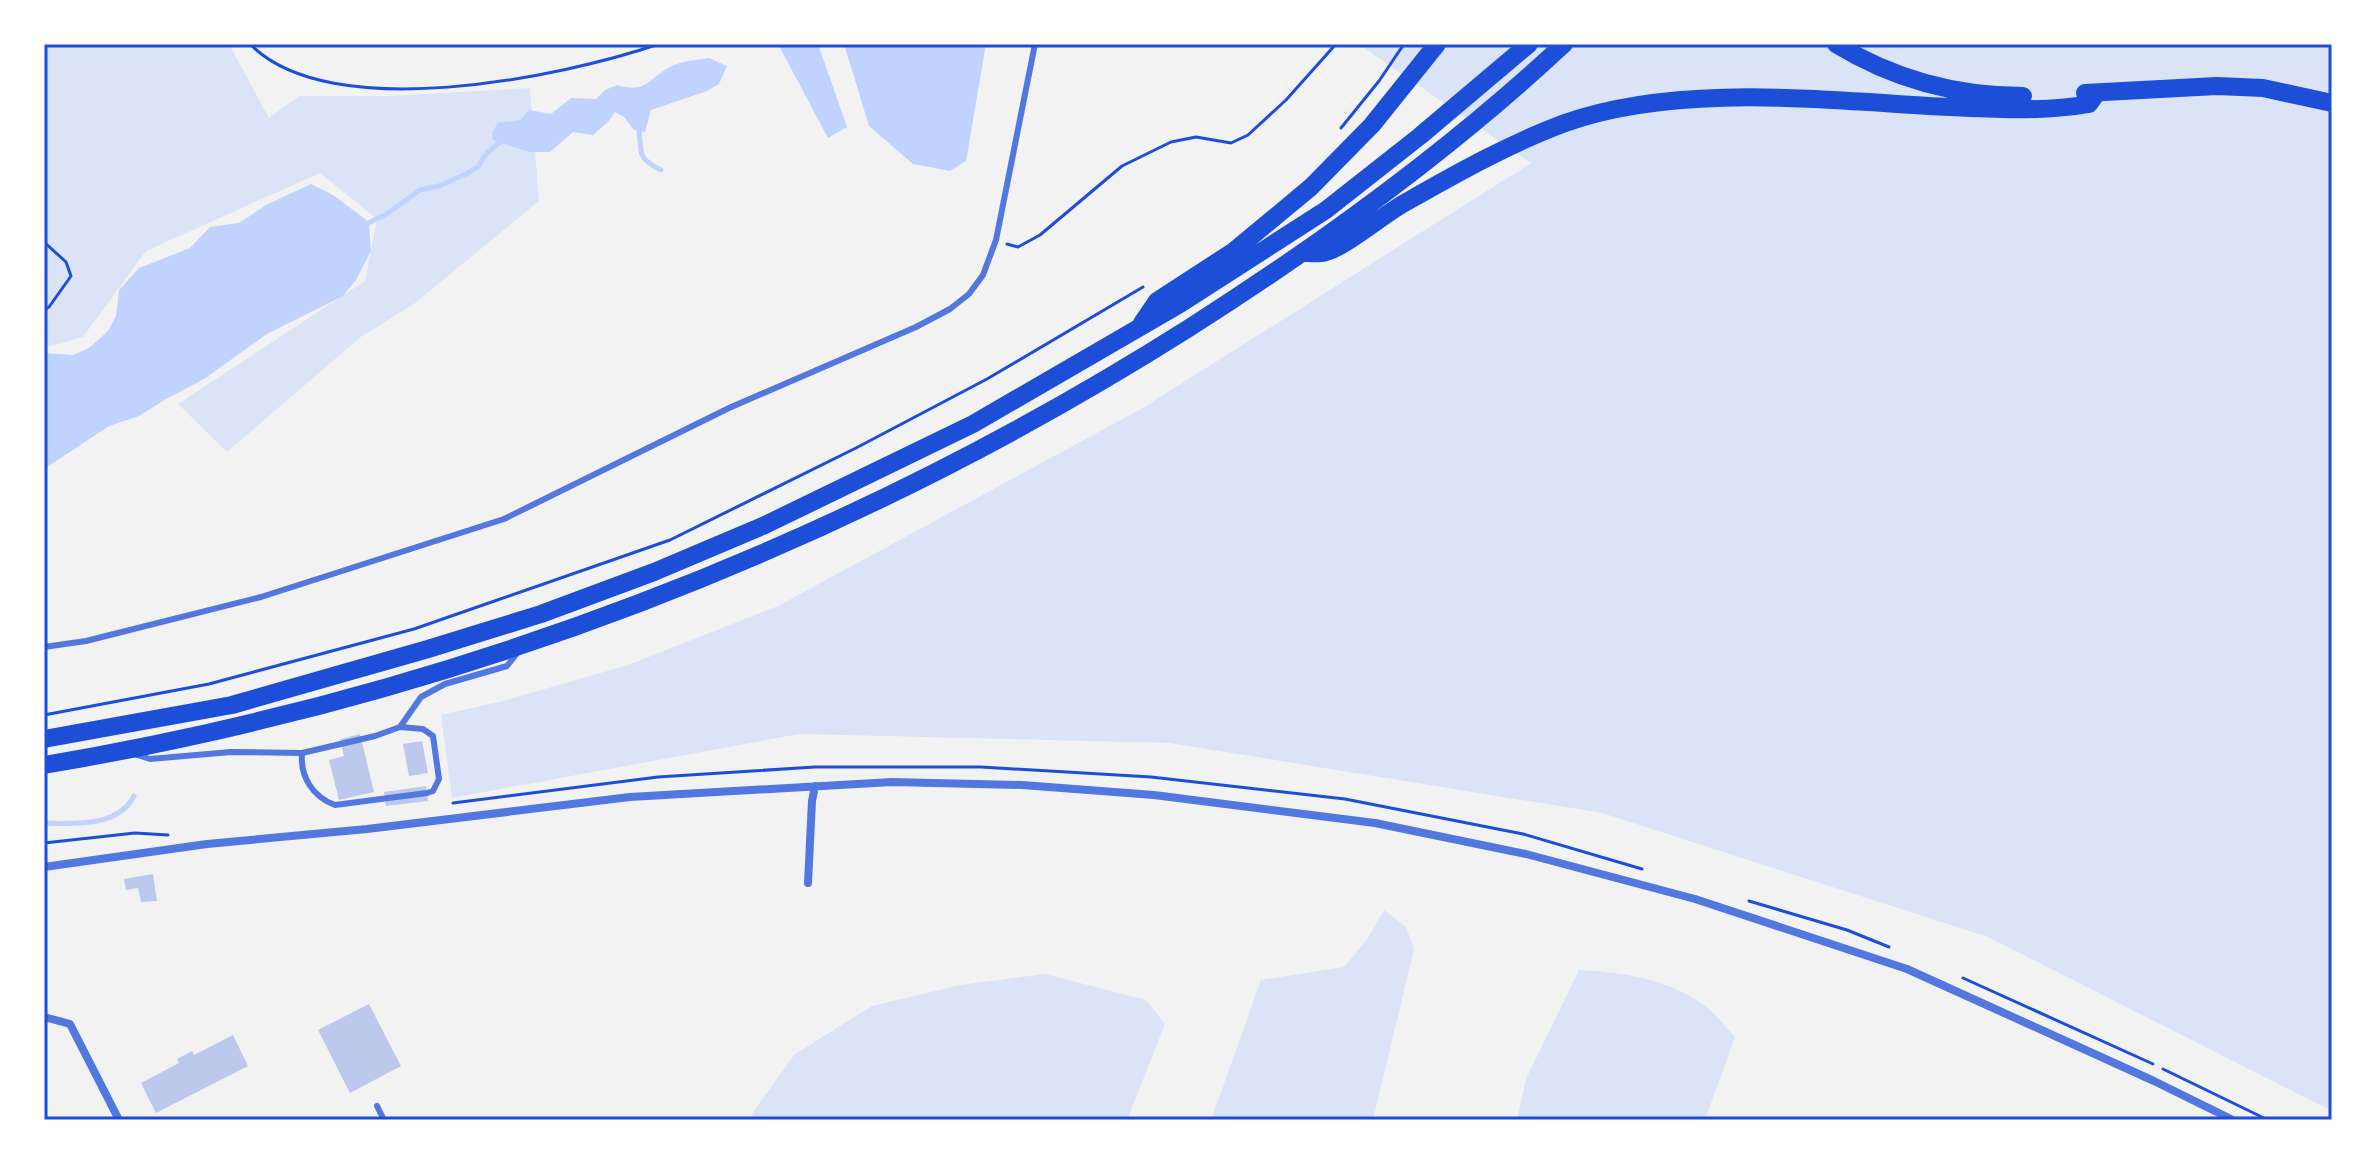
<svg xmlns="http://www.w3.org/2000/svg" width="2376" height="1164" viewBox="0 0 2376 1164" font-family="'Libre Baskerville',serif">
	<rect width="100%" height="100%" fill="#f2f2f2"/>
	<!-- green -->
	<path fill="#dbe4f7" d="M44,44H229L269,118L299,96H388L530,88L539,201L414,304L362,336L227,452L178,404L365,281L377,219L320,173L146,251L83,337L44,348V261L48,258L44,254Z
		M1358,44H2332V1111L1988,937L1602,813L1170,743L799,734L452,798L441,715L503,701L628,665L778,606L1141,409L1531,163Z
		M1384,910L1406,927L1414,949L1373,1120H1211L1261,980L1344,967L1368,938Z
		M1579,970C1623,972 1667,979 1704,1005C1716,1013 1725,1027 1735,1037L1705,1120H1517L1526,1079Z
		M1045,974L1146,1000L1165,1024L1127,1120H751L753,1112L795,1054L872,1006L960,985Z"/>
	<!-- water -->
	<path fill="#bfd3fe" d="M778,44H818L847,127L828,138Z
		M844,44H986L966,161L950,171L913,164L869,126Z
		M709,58L727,66L719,84L707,91L651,110L645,132L634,130L624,117L615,112L608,122L593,135L573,132L550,152H529L493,140L492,132L498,123L520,120L529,110L551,114L571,98L596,99L605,90L617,85C646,94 648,79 670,67C682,61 696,60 709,58Z
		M311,184L333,195L369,222L371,251L356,280L343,296L267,334L204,379L166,399L139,416L109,426L44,469V353L73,355L89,348L108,331L116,316L119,290L139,268L190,248L210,227L239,223L266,205Z"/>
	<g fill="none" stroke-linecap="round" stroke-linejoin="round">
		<!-- stream -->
		<path stroke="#bfd3fe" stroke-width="5" d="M638,127C644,151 633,156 661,170
			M364,225L385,215L420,190L439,186L466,174L478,167L486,154L502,140
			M44,823C75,824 118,827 134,796"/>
	</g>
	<!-- building -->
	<path fill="#bdc9ec" d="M360,734L374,792L339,800L329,760L344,756L340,739Z
		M422,741L428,773L409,776L403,744Z
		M426,786L428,801L386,806L384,792Z
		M153,874L157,901L141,902L138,888L126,890L124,879Z
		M369,1004L401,1066L350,1093L318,1030Z
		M233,1035L248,1066L156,1113L141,1083L179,1063L177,1059L192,1051L194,1055Z"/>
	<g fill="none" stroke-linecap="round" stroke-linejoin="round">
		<!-- path -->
		<path stroke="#1d4ed8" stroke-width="3" d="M250,44C330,126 562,77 659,44
			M1341,128L1379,81L1404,44
			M44,242L66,262L71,276L49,307L44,310
			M1007,244L1018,247L1040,235L1122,166L1171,142L1196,137L1231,143L1248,135L1286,100L1336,44
			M44,715L209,684L414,629L670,540L856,448L987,379L1143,287
			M453,803L658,777L815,767H981L1151,777L1345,799L1523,834L1642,869
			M44,843L135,833L168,835
			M1749,901L1847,930L1889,947
			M1963,978L2153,1064
			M2163,1069L2268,1120"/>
		<!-- service -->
		<path stroke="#5277de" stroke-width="6" d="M44,647L86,641L261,597L504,519L729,408L916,327L950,309L969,294L983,275L996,240L1035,44
			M400,727L421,697L445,684L507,666L519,651
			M134,754L150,759L231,752L302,753L375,736L400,727L423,729L433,736L439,779L433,791L427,793L335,805C313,797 300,777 302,753
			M377,1106L384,1120"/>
		<!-- minor -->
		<path stroke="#5277de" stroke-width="8" d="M44,867L207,844L367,829L630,797L892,782L1022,785L1154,795L1375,823L1526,854L1695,899L1907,969L2154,1081L2233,1120
			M808,883L812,801L815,786
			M44,1017L70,1024L119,1120"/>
		<!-- trunk -->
		<path stroke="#1d4ed8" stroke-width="18" d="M1836,44C1893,79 1957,96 2023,96
			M2085,93L2217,86L2263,88L2332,103
			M1302,253C1310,253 1319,254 1326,252C1344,248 1388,211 1408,201C1459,172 1511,143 1565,123C1680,82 1830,101 1950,107C1996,109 2044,112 2089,104L2097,93
			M1142,323L1157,301L1234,251L1311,187L1372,125L1437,44
			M44,739L232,705L428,649L541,614L654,572L765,525L973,424L1180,304L1326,210L1420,136L1529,44
			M44,765C451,696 840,549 1189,328C1321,244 1449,151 1564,44"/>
	</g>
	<!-- border -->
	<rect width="2376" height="1164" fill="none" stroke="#ffffff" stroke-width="92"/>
	<rect x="46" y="46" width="2284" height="1072" fill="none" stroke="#1d4ed8" stroke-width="3"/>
</svg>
